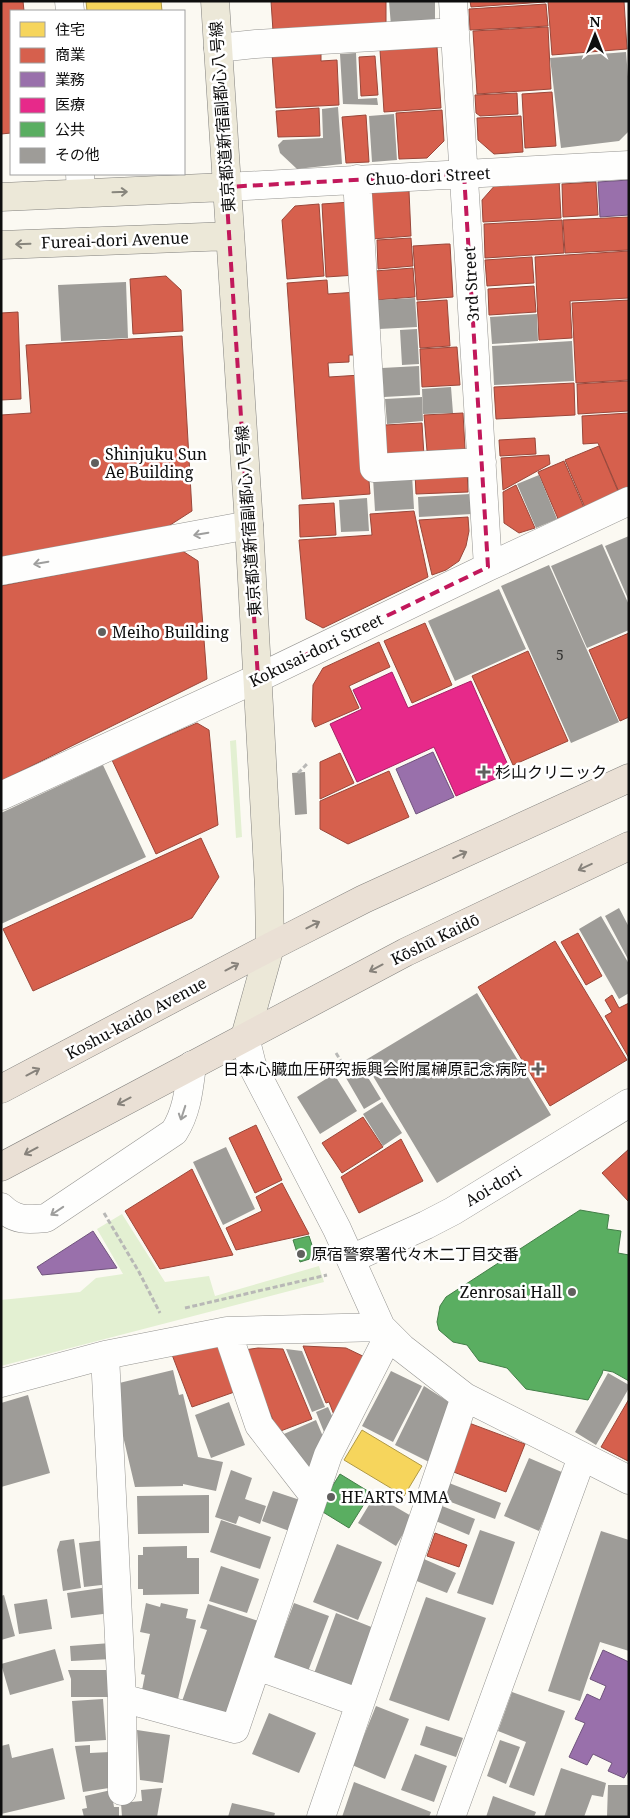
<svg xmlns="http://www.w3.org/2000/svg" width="630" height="1818" viewBox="0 0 630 1818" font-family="'Noto Serif','Noto Sans JP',serif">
	<rect width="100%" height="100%" fill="#fbf9f2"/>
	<!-- green -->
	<path fill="#e3f0d2" d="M236,740L242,837L236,838L230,741Z
		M122,1214L165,1282L209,1276L215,1296L319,1266L324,1282L1,1366V1300L80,1292L96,1278L123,1274L97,1229Z"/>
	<!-- homes -->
	<path fill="#f6d55c" stroke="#b09945" d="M86,1H161L162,11H87Z
		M362,1430L422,1466L404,1496L344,1460Z"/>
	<!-- shops -->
	<path fill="#d6604d" stroke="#9a473a" d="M1,1H23L24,11H11V133L1,134Z
		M271,1H386V23L273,31Z
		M470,1H545V2L471,7Z
		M548,1H624L627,49L552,55Z
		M546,4L548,26L470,30L469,9Z
		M548,27L551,89L477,94L473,31Z
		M437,47L441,108L384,112L380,50Z
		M321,51V61L337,60L339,105L276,108L272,54Z
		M375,56L378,95L361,96L359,57Z
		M552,92L556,146L525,148L522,94Z
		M517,93L518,114L480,116L476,113L475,95Z
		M319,108L320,136L278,137L276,111Z
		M442,110L444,141L427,158L399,159L396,113Z
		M366,115L369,162L346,163L342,117Z
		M521,116L523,152L494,154L478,140L477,118Z
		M559,179L561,218L483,222L482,200L497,183Z
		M596,182L598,215L563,217L562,184Z
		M409,191L411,236L372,239L369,193Z
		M351,202L356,275L326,277L322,204Z
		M319,204L324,276L287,279L282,220L295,206Z
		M629,217V250L565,253L563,220Z
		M562,220L564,253L485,258L484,224Z
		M411,238L413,266L378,269L377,240Z
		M446,244H450L453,297L417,300L413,246Z
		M629,251V298L570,301L572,338L539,340L535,257Z
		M532,257L534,283L487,286L485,260Z
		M413,268L415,297L376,300L375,271Z
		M166,276L181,290L183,331L133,334L130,279Z
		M327,280L328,294L357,292L361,355H349V362L328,363L329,377L361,375L370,494L302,499L287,283Z
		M534,286L536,312L489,315L488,289Z
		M447,300L450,346L420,348L417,302Z
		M629,300V380L576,383L572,303Z
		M18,312L21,399L1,400V313Z
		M182,336L192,511L167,527L1,559V415L31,413L26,345Z
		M457,347L460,385L422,387L420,349Z
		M629,381V411L578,414L577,384Z
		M574,383L575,415L496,419L494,387Z
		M463,413L465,449L427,451L424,415Z
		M629,413V487L619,492L598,443L583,444L582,416Z
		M422,423L424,456L387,459L385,425Z
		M535,438L536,454L500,456L499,440Z
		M599,446L620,496L586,510L565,460Z
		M549,455L550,464L503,490L501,458Z
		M564,461L585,510L559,521L538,472Z
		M467,469L468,492L416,494L415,472Z
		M516,485L535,528L519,533L504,523L503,492Z
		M334,503L336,535L300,537L299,505Z
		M414,511L428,577L323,628L306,619L299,540L372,535L370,514Z
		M468,517L469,531L466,546L459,561L446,570L432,575L419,520Z
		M181,550L198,561L207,679L1,781V586Z
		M425,623L452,685L412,703L384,641Z
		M629,633V717L620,721L589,650Z
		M379,642L390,667L349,686L359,708L315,727L312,720L313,685L323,668Z
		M528,651L568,741L513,765L472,676Z
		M197,723L209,730L218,825L156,854L112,760Z
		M340,753L354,783L320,799V762Z
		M389,771L409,817L348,844L320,829V801Z
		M201,838L219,877L192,918L33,991L3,929Z
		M578,933L602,976L586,985L561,942Z
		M555,941L627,1060L550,1106L478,987Z
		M612,995L619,1008L629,1003V1058L605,1016L612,1012L605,1000Z
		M363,1117L383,1147L342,1173L322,1143Z
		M256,1125L282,1180L255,1193L229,1138Z
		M401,1139L423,1181L359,1213L341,1177Z
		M629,1149V1202L602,1173Z
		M192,1169L233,1255L160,1269L125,1211Z
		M282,1183L309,1234L236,1250L226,1228L262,1211L256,1197Z
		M224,1345L240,1390L192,1407L171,1352Z
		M303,1346L346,1348L371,1360L334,1415L329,1402L326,1403Z
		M258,1348L283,1349L312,1419L278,1432L244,1350Z
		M629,1399V1460L628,1461L601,1447Z
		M469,1423L525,1444L506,1492L451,1471Z
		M435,1533L467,1545L459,1567L427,1556Z"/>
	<!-- offices -->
	<path fill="#9970ab" stroke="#6f537c" d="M629,180V215L600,217L598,182Z
		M433,752L454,797L416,814L396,769Z
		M93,1231L117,1268L42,1275L37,1267Z
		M603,1650L629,1662V1769L624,1778L608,1771L612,1763L593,1754L587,1765L569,1757L585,1723L575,1719L587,1694L600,1700L606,1686L590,1679Z"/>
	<!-- health -->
	<path fill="#e7298a" stroke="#a62165" d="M392,672L408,708L471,681L511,772L456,796L434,747L357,782L330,724L362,709L353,690Z"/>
	<!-- public -->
	<path fill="#5aae61" stroke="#437e48" d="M580,1210L609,1215L607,1229L621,1231L618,1253L629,1255V1381L613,1372L603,1370L602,1374L588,1400L526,1389L507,1368L479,1361L467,1345L453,1342L439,1330L437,1322L440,1306L446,1297Z
		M309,1236L316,1257L300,1262L293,1240Z
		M340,1474L371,1493L349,1528L318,1509Z"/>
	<!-- building -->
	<path fill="#9e9c98" d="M389,1H435V20L391,26Z
		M626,52L629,89V131L619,141L561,148L550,58Z
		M356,53L358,99L377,98L378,105L343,104L340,54Z
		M338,107L342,164L297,169L280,153L278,145L283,140L323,138L322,109Z
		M394,114L397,160L372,162L369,116Z
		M126,282L128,338L61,341L58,285Z
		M415,298L417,327L379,329L377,300Z
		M537,314L538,341L492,344L490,317Z
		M417,329L419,364L402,365L400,330Z
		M572,341L574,381L494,385L492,346Z
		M419,366L420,395L384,397L382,368Z
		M451,387L453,413L423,414L422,389Z
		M422,397L423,421L387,424L385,399Z
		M412,475L414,509L375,511L373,478Z
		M539,475L557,519L536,528L517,484Z
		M470,494L472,514L419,517L418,497Z
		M367,498L369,531L341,532L339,500Z
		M629,536V601L605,546Z
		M602,544L629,605V630L587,648L551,566Z
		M549,565L619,722L571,743L501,586Z
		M499,589L526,649L455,681L428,621Z
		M103,765L146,857L1,924V813Z
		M305,772L307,814L295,815L292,773Z
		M619,908L629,927V961L605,916Z
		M601,916L629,964V993L619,999L579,929Z
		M477,993L551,1115L437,1183L364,1061Z
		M358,1061L381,1099L364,1109L342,1071Z
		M334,1074L357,1111L320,1134L297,1097Z
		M382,1102L402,1133L383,1146L363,1114Z
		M226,1147L255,1209L223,1225L193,1162Z
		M286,1349L302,1351L325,1407L312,1412Z
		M173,1370L179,1395L183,1394L198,1457L223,1462L216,1491L183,1484V1486L135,1487L111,1385Z
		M391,1371L422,1386L393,1442L362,1426Z
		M608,1373L629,1385V1388L596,1445L575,1432Z
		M424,1386L452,1404L431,1463L395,1445Z
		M28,1395L50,1473L1,1487V1403Z
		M229,1402L245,1445L211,1458L195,1415Z
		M328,1407L337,1427L324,1432L316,1412Z
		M316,1420L324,1439L308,1477L277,1437Z
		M529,1458L564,1473L539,1531L504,1516Z
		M231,1470L252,1478L245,1499L266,1506L260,1524L239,1516L236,1524L215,1517Z
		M449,1483L501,1503L495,1519L443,1499Z
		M273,1491L303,1501L292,1532L262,1521Z
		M209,1495V1533L138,1534L137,1496Z
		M375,1495L413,1517L396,1546L358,1523Z
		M437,1504L475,1519L469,1535L431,1519Z
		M221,1520L271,1537L260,1569L210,1552Z
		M480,1530L515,1542L493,1605L457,1593Z
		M601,1531L629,1540V1651L600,1642L580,1701L548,1691Z
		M74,1539L81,1588L63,1591L57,1550L60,1541Z
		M106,1540L110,1584L84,1587L79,1543Z
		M337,1544L382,1562L358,1620L313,1602Z
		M187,1546V1558H199V1594L143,1595V1589H138V1555H143V1547Z
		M417,1556L456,1573L447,1593L409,1578Z
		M221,1566L259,1579L247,1613L209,1601Z
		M108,1587L111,1613L71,1618L67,1593Z
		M4,1595L15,1636L1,1640V1596Z
		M426,1597L486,1618L449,1721L389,1700Z
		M47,1599L52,1629L19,1634L14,1604Z
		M146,1603L160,1607L161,1603L188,1609L186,1618L196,1620L178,1699L142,1690L145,1675L141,1674L150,1634L140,1632Z
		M294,1603L329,1616L307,1674L272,1661Z
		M208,1604L264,1623L232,1715L180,1707L207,1630L200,1628Z
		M336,1613L374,1628L350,1693L312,1679Z
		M111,1643L112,1659L71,1661L70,1646Z
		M55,1649L64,1680L10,1695L1,1664Z
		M68,1670H110V1697H71V1679Z
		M512,1692L565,1711L534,1796L509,1787L526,1742L498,1731Z
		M103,1699L106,1740L75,1742L72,1701Z
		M376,1706L409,1719L385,1779L352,1765Z
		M269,1713L316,1733L299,1773L252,1754Z
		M426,1726L463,1738L456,1757L420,1745Z
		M137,1730L170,1735L163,1783L140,1780Z
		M500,1740L520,1747L506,1784L487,1776Z
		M9,1744L12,1758L53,1748L65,1799L1,1814V1746Z
		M90,1745V1753L110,1752L109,1788L83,1792L75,1746Z
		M415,1754L447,1766L434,1802L401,1790Z
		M561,1768L606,1783L603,1797L592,1795L584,1817H544Z
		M354,1782L431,1812L429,1817H342Z
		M608,1785H629V1817H607Z
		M162,1788L157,1817H122L121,1803L142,1801L141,1790Z
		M111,1790L114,1807H119V1817H84L82,1809L87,1808L85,1796Z
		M493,1796L536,1812L534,1817H486Z
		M232,1803L275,1813L274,1817H228Z"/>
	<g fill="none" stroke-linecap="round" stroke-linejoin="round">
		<defs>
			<path id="minor" d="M69,1L70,11
				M453,1L488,567
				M218,48L256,44L455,32
				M80,174L81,193
				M357,179L374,468L482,462
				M226,187L629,165
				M1,571L249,525
				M1,796L258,678L488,567L629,501
				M245,1037L252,1065L337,1229L381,1327L402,1348L465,1397L629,1480
				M1,1207C15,1221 28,1220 46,1218L174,1132C187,1112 189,1089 192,1065
				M351,1259L426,1225L453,1211L629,1103
				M227,1331L259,1425L314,1496
				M105,1355L122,1698V1791
				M1,1383L105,1355L227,1331L381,1327
				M257,1666L360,1703
				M122,1698L235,1729L328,1455L389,1335
				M321,1817L465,1397
				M451,1817L582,1457"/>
			<path id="major" d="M215,1L249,525L269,888L270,947L245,1037
				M1,197L226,187
				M1,245L230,236"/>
			<path id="highway" d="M1,1089L270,947L364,899L629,778
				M1,1167L406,952L629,846"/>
		</defs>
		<!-- minor casing -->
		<use href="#minor" stroke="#959491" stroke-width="29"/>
		<!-- major casing -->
		<use href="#major" stroke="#82817e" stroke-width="29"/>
		<!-- highway casing -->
		<use href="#highway" stroke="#82817e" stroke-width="29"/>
		<!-- path -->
		<path stroke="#b8b8b6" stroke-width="3" stroke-dasharray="5 2.5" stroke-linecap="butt" d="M298,773L308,763
			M336,1053L346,1069
			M104,1213L139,1272L160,1313
			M185,1308L327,1275"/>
		<!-- minor -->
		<use href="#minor" stroke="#fefefd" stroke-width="28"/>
		<!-- major -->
		<use href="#major" stroke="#ece8d8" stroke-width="28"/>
		<!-- highway -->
		<use href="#highway" stroke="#eae0d5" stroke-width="28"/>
	</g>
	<!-- one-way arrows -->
	<defs><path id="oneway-shaft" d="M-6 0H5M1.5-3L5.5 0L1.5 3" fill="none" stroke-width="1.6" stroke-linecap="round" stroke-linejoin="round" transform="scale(1.25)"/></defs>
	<g stroke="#88867d">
		<use href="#oneway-shaft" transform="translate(120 192) rotate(-2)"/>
		<use href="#oneway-shaft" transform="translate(23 244) rotate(178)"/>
	</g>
	<g stroke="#9e9e9d">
		<use href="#oneway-shaft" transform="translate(201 534) rotate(170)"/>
		<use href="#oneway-shaft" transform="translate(41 563) rotate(170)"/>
		<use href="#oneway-shaft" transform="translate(183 1113) rotate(108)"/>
		<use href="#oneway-shaft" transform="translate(57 1211) rotate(146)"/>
	</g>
	<g stroke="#87827b">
		<use href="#oneway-shaft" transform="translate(460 855) rotate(-25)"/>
		<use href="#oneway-shaft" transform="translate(585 867) rotate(155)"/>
		<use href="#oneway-shaft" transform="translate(313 925) rotate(-27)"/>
		<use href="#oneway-shaft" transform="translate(232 967) rotate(-28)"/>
		<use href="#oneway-shaft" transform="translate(376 968) rotate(152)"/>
		<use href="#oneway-shaft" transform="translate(33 1072) rotate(-28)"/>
		<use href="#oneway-shaft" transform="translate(124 1101) rotate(152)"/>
		<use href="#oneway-shaft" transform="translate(31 1151) rotate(152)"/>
	</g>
	<!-- marked area -->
	<path fill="none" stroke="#c2185b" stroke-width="4" stroke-dasharray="10 6" stroke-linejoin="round" d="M464,174L488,567L258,678L226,187Z"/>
	<!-- markers -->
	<g fill="#61605e" stroke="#fff" stroke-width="2">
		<circle cx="95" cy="463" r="5"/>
		<circle cx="102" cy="632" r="5"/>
		<path d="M481.5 764.5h5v5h5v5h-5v5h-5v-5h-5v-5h5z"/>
		<path d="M535.5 1061.5h5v5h5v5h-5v5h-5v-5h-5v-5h5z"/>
		<circle cx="301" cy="1254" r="5"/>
		<circle cx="572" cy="1292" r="5"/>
		<circle cx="331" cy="1497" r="5"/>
	</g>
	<g text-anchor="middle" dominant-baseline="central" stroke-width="5" stroke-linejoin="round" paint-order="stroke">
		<!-- number labels -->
		<g font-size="14" fill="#323230">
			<text x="560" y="654">5</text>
		</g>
		<!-- street labels -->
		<g font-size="16" fill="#0e0e0e" stroke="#fff">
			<text transform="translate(222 117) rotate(-94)">東京都道新宿副都心八号線</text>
			<text transform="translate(428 176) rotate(-3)">Chuo-dori Street</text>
			<text transform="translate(115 240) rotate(-2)">Fureai-dori Avenue</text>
			<text transform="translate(471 284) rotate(-93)">3rd Street</text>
			<text transform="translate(248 521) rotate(-94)">東京都道新宿副都心八号線</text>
			<text transform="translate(316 650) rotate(-26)">Kokusai-dori Street</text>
			<text transform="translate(435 939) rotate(-26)">Kōshū Kaidō</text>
			<text transform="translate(136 1018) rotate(-28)">Koshu-kaido Avenue</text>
			<text transform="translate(493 1186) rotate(-31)">Aoi-dori</text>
		</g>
		<!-- poi labels -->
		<g font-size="16" fill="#0e0e0e" stroke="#fff" text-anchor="start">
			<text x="105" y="454">Shinjuku Sun<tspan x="105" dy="18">Ae Building</tspan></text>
			<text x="112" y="632">Meiho Building</text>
			<text x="495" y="772">杉山クリニック</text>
			<text x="527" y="1069" text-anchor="end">日本心臓血圧研究振興会附属榊原記念病院</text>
			<text x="311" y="1254">原宿警察署代々木二丁目交番</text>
			<text x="562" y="1292" text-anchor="end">Zenrosai Hall</text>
			<text x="341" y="1497">HEARTS MMA</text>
		</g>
	</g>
	<!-- border -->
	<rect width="630" height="1818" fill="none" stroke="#0e0e0e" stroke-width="5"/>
	<!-- legend -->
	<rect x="10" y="10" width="175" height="165" fill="#ffffff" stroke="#9f9f9f"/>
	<rect x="20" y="22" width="25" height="15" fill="#f6d55c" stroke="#9f9f9f"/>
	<text x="55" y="35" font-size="15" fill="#0e0e0e">住宅</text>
	<rect x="20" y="48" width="25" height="15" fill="#d6604d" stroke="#9f9f9f"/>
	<text x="55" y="60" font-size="15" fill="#0e0e0e">商業</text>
	<rect x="20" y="72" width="25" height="15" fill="#9970ab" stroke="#9f9f9f"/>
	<text x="55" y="85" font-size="15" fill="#0e0e0e">業務</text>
	<rect x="20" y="98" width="25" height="15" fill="#e7298a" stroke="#9f9f9f"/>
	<text x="55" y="110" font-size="15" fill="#0e0e0e">医療</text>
	<rect x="20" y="122" width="25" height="15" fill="#5aae61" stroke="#9f9f9f"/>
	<text x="55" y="135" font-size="15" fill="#0e0e0e">公共</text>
	<rect x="20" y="148" width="25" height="15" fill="#9e9c98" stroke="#9f9f9f"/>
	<text x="55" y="160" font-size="15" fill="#0e0e0e">その他</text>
	<!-- north arrow -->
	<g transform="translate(595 35)" stroke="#ffffff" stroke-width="4" paint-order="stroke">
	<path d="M0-4L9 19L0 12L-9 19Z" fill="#0e0e0e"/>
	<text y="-8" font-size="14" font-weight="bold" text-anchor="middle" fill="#0e0e0e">N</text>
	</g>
</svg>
